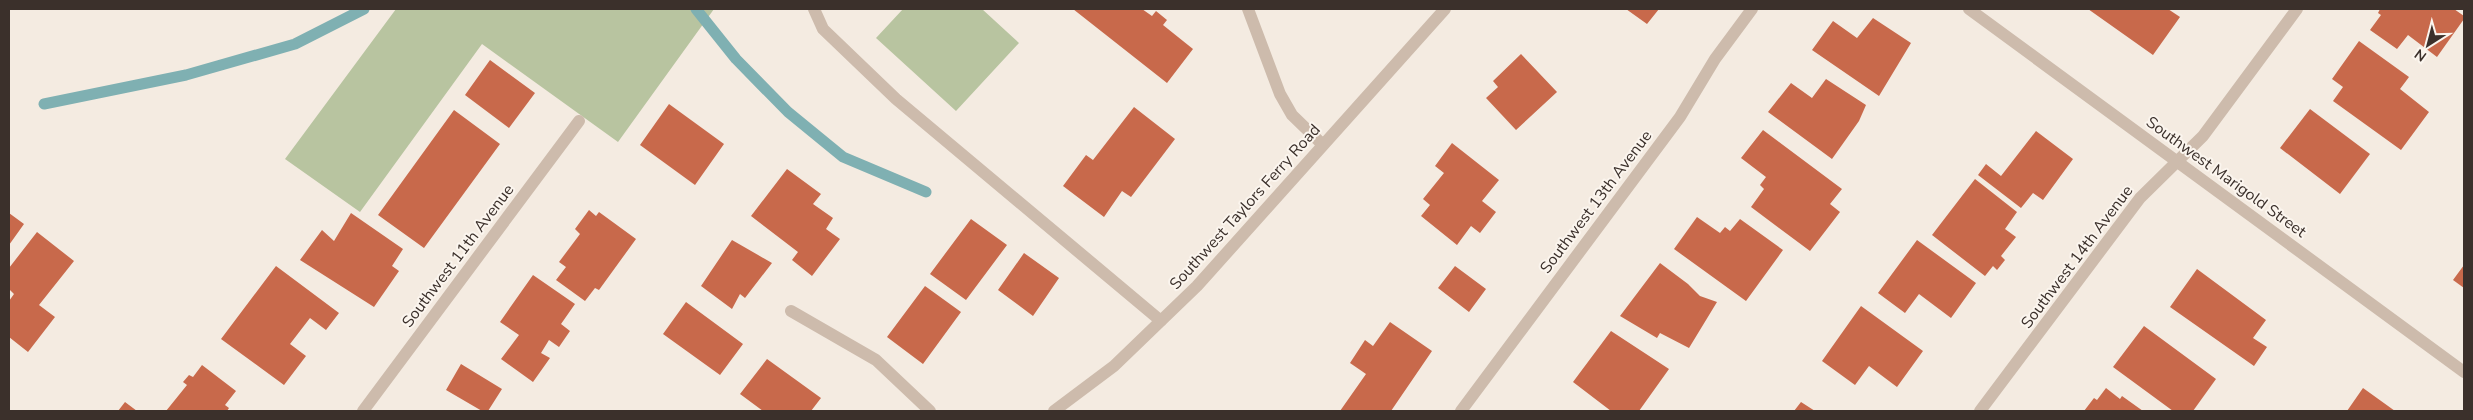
<svg xmlns="http://www.w3.org/2000/svg" width="2473" height="420" viewBox="0 0 2473 420" font-family="'Nunito Sans',sans-serif">
	<rect width="100%" height="100%" fill="#f4ebe1"/>
	<!-- green -->
	<path fill="#b8c4a0" d="M396,9H714L618,142L482,44L360,212L285,159Z
		M903,9H982L1019,43L956,111L876,38Z"/>
	<g fill="none" stroke-linecap="round" stroke-linejoin="round">
		<!-- stream -->
		<path stroke="#7fb0b2" stroke-width="11" d="M696,9L736,59L788,112L843,157L926,192
			M44,104L186,75L295,44L364,9"/>
	</g>
	<!-- building -->
	<path fill="#c8694b" d="M1073,9H1142L1152,16L1156,11L1167,20L1163,25L1193,49L1167,83Z
		M1626,9H1659L1647,24Z
		M2088,9H2168L2180,17L2153,55Z
		M2380,9H2454L2464,16V19L2437,57L2408,35L2397,49L2370,30L2381,15L2378,13Z
		M1873,18L1911,43L1879,96L1812,50L1833,21L1857,38Z
		M2359,41L2409,77L2400,89L2429,112L2401,150L2333,101L2343,87L2332,79Z
		M1521,54L1557,92L1516,130L1486,98L1498,87L1493,81Z
		M490,60L535,93L509,128L465,95Z
		M1826,79L1866,105L1859,121L1832,159L1768,112L1791,83L1812,98Z
		M669,104L724,144L695,185L640,145Z
		M1134,107L1175,139L1131,197L1122,191L1104,217L1063,186L1086,155L1093,160Z
		M2310,109L2370,154L2340,194L2280,148Z
		M454,110L500,144L424,248L378,215Z
		M1763,130L1842,189L1830,204L1840,212L1810,251L1751,207L1764,189L1760,185L1766,177L1741,158Z
		M2036,131L2073,159L2043,200L2033,193L2021,208L1978,175L1986,164L2001,176Z
		M1452,143L1499,180L1482,201L1496,212L1480,233L1471,226L1457,245L1421,216L1430,205L1423,199L1444,173L1435,166Z
		M787,169L821,194L813,204L833,218L826,229L840,239L812,276L792,260L798,252L751,216Z
		M1975,179L2017,212L2005,229L2016,237L2001,256L2005,260L1997,270L1993,266L1985,276L1932,235Z
		M589,210L596,216L599,212L636,239L599,290L595,288L585,301L556,280L566,267L559,262L580,234L575,229Z
		M9,213L24,224L9,245Z
		M351,213L403,249L392,266L399,271L374,307L300,260L322,230L334,241Z
		M1697,217L1720,233L1725,227L1730,231L1740,219L1783,250L1746,301L1674,249Z
		M971,219L1007,245L966,300L930,274Z
		M37,232L74,261L39,305L55,317L28,352L9,337V301L14,294L9,289V268Z
		M732,240L772,263L745,298L740,294L732,309L701,286Z
		M1917,240L1976,283L1951,318L1919,294L1905,313L1878,293Z
		M1024,253L1059,278L1033,316L998,290Z
		M1660,263L1688,284L1700,296L1717,302L1689,348L1660,333L1657,338L1620,316Z
		M2464,265V288L2453,280Z
		M276,266L339,313L326,330L310,318L290,344L306,356L284,385L221,339Z
		M1455,266L1486,289L1469,312L1438,288Z
		M2197,269L2266,320L2253,338L2267,347L2254,366L2170,307Z
		M533,275L575,304L561,324L570,331L559,347L549,340L541,353L550,358L533,382L501,359L519,335L500,322Z
		M925,286L961,312L923,364L887,337Z
		M686,302L743,344L720,375L663,334Z
		M1861,306L1923,351L1897,387L1869,366L1855,385L1822,361Z
		M1390,322L1432,351L1391,411H1340L1366,374L1350,363L1365,340L1373,346Z
		M2144,326L2216,379L2193,411H2173L2113,367Z
		M1611,331L1669,369L1639,411H1611L1573,382Z
		M767,359L821,398L811,411H763L740,394Z
		M461,364L502,389L488,411H482L446,390Z
		M202,365L236,391L225,405L229,408L227,411H166L187,385L183,382L189,375L193,377Z
		M2106,388L2120,399L2122,396L2143,411H2084L2094,398L2097,400Z
		M2363,388L2395,411H2347Z
		M125,402L137,411H118Z
		M1801,402L1815,411H1794Z"/>
	<g fill="none" stroke-linecap="round" stroke-linejoin="round">
		<!-- minor -->
		<path stroke="#cdbbac" stroke-width="12" d="M814,9L823,29L896,99L1161,321
			M1248,9L1280,94L1292,115L1323,145
			M1969,9L2464,372
			M791,311L876,360L930,411
			M363,411L579,121
			M1054,411L1114,366L1197,286L1445,9
			M1461,411L1680,117L1715,59L1752,9
			M1980,411L2140,198L2203,136L2297,9"/>
	</g>
	<g text-anchor="middle" dominant-baseline="central" stroke-width="4" stroke-linejoin="round" paint-order="stroke">
		<!-- street labels -->
		<g font-size="16" fill="#3b302b" stroke="#fbf5ee">
			<text transform="translate(2226 177) rotate(36)">Southwest Marigold Street</text>
			<text transform="translate(1596 202) rotate(-53)">Southwest 13th Avenue</text>
			<text transform="translate(1245 207) rotate(-48)">Southwest Taylors Ferry Road</text>
			<text transform="translate(458 256) rotate(-53)">Southwest 11th Avenue</text>
			<text transform="translate(2077 257) rotate(-53)">Southwest 14th Avenue</text>
		</g>
	</g>
	<!-- border -->
	<rect width="2473" height="420" fill="none" stroke="#3b302b" stroke-width="20"/>
	<!-- north arrow -->
	<g transform="translate(2428 45) rotate(216)" stroke="#fbf5ee" stroke-width="4" paint-order="stroke">
	<path d="M0-4L9 19L0 12L-9 19Z" fill="#3b302b"/>
	<text y="-8" font-size="14" font-weight="bold" text-anchor="middle" fill="#3b302b">N</text>
	</g>
</svg>
